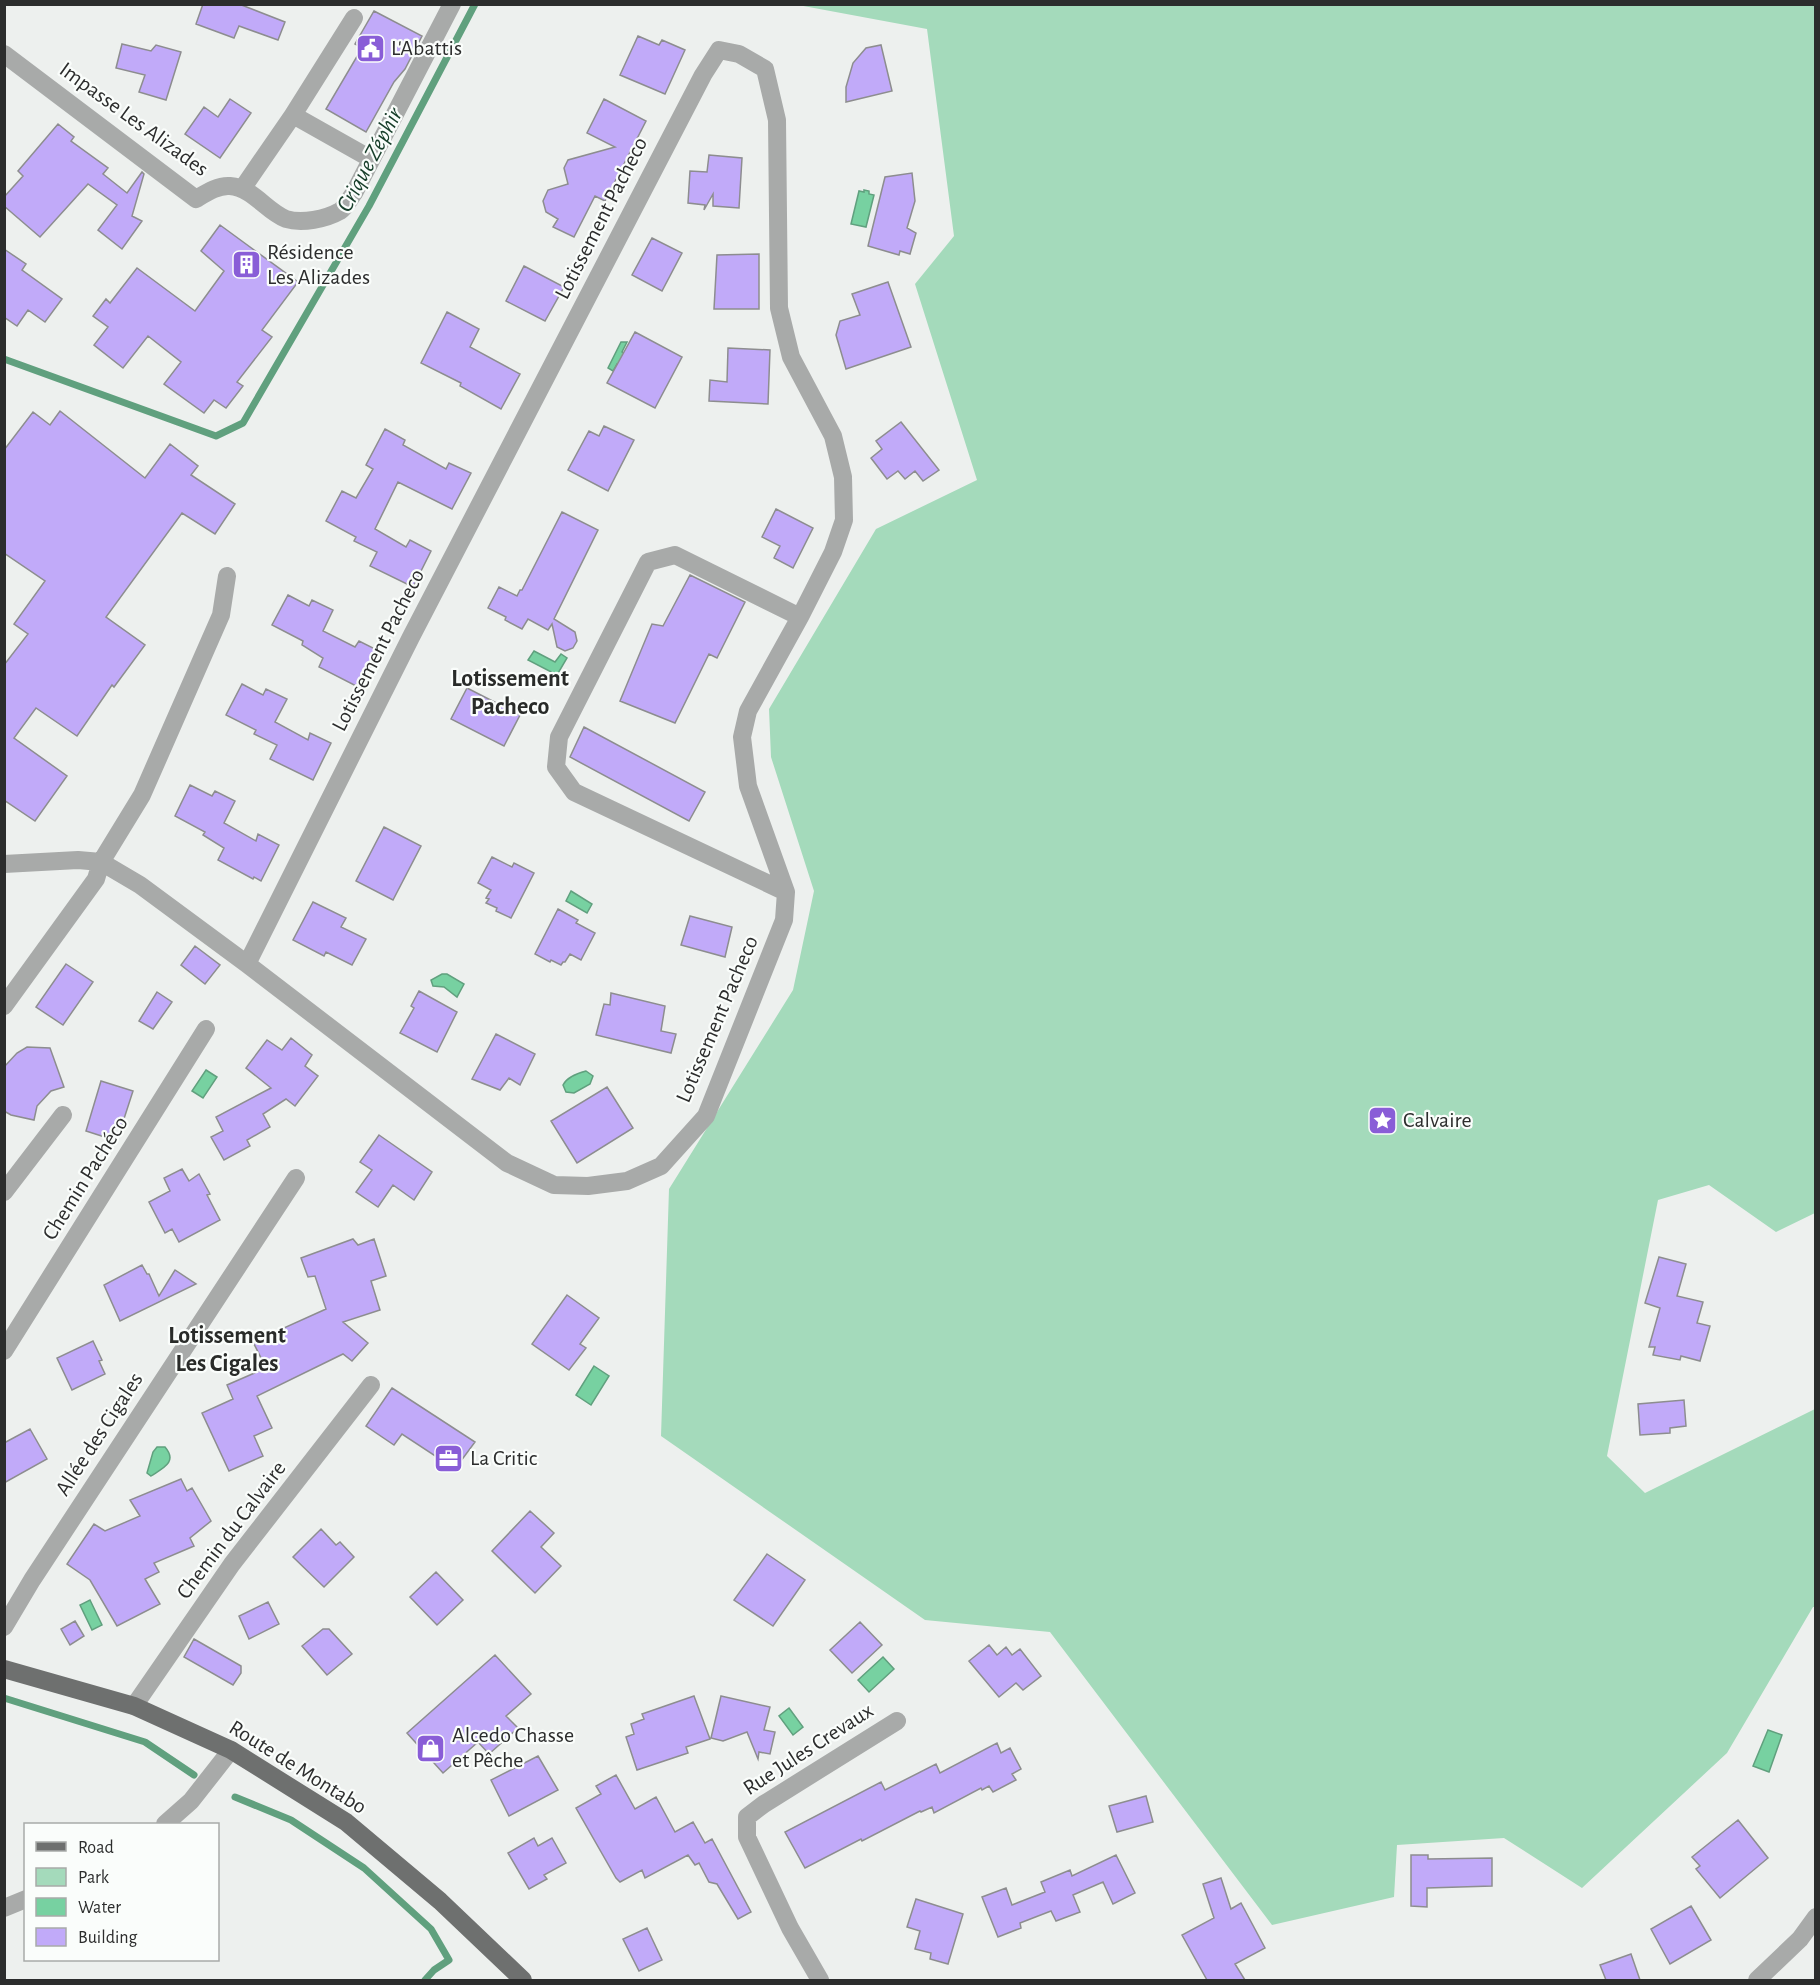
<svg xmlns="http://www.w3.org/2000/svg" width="1820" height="1985" viewBox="0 0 1820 1985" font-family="'Alegreya Sans',sans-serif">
	<rect width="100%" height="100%" fill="#edf0ee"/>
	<!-- green -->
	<path fill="#a4dabb" d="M798,5H1815V1213L1776,1232L1709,1185L1658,1200L1607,1456L1645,1493L1815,1409V1607H1813L1727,1753L1582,1888L1504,1838L1397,1845L1394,1897L1272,1925L1050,1632L925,1620L661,1436L669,1189L793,990L814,891L771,757L769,709L876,529L977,480L915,284L954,236L927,29Z"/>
	<!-- water -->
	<path fill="#77d1a1" stroke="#60a07e" stroke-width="1.5" d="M864,190L869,191V194L874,195L866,227L851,224L859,191L864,192Z
		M621,342H627L622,352L637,359L631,371L617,364L613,371L608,368Z
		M534,651L555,662L561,654L567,658L557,675L528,660Z
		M571,891L592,904L587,913L566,901Z
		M442,974H447L464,984L457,997L444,987L433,986L431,980Z
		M206,1070L217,1077L203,1098L192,1091Z
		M586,1071L593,1076L590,1084L574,1093L566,1092L563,1085C567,1077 578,1073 586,1071Z
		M594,1366L609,1376L591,1405L576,1395Z
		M157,1447H165C178,1462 163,1468 151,1476L147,1473L153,1452Z
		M90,1600L102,1625L92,1630L80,1605Z
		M883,1657L894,1669L869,1692L858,1680Z
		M789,1708L803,1727L793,1735L779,1716Z
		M1768,1730L1782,1735L1769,1772L1753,1766Z"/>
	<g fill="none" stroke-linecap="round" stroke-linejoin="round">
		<!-- stream -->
		<path stroke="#60a07e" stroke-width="7" d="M4,359L216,436L243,423L369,206L475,4
			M4,1698L145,1742L194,1775
			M235,1797L291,1820L364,1868L431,1929L449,1960L434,1970L425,1980"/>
	</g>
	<!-- building -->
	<path fill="#c1aaf9" stroke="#8d8d8f" stroke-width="1.5" d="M203,4H239L285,22L278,40L239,26L234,38L196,24Z
		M374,11L422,36L405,69L394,82L366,132L326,109L362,48L355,44Z
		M638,36L659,45L662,40L685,50L665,94L620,75Z
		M122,44L151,51L156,45L181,52L166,100L139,92L145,75L116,68Z
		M881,45L892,91L846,102V87L853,63L866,48Z
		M230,99L251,113L220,158L185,134L204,107L218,117Z
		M604,99L646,121L605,201L595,196L574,237L553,227L558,219L546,212L543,201L548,190L568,184L564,168L568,160L615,147L587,133Z
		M58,124L74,137L71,141L108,168L103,174L127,193L142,172L144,174L132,216L142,221L122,249L98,230L117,205L88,184L40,237L4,206V197L23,176L18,171Z
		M709,155L742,158L739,208L713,206V194L704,210L705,205L688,203L690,171L707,172Z
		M912,173L915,201L907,228L916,233L910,254L900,251L899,255L868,246L885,177Z
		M220,225L298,282L262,330L272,337L237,382L243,386L226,408L214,400L204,413L164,384L181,362L148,336L123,368L94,345L108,327L93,316L106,299L110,303L137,268L195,311L224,271L201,251Z
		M652,238L682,253L662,291L632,275Z
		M4,249L26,264L22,270L62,299L45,322L28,310L17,326L4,317Z
		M759,254V309H714L717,255Z
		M524,266L564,287L545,321L506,301Z
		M888,282L911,347L846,369L836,335L840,321L860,315L852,294Z
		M447,312L479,329L470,347L520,374L501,409L460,386L461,383L421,363Z
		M635,332L682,357L655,408L607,383Z
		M728,348L770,350L768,404L709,401L710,380L727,382Z
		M60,411L145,478L170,444L198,466L191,475L235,504L215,534L182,513L106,617L145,645L114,687L112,685L77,736L36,708L14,738L67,776L35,821L4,800V665L28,634L14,624L45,581L4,553V450L33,412L50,425Z
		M901,422L939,470L923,481L915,471L905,479L898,471L887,479L871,458L882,449L876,441Z
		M604,426L634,440L608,491L568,470L589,431L599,436Z
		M385,429L405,440L403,445L446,469L449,463L471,473L452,509L398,482L375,529L406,547L410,540L431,551L413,587L370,566L377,552L354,541L356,537L326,521L342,491L356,498L373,469L366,465Z
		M776,509L813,528L793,568L774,558L780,546L762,537Z
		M562,512L598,530L554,619L575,632L577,641L573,648L565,651L557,647L552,624L548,630L528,619L522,629L505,620L506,617L488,608L499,587L517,596L520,590H522Z
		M690,575L745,602L717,658L709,654L675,723L620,701L652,624L663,626Z
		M288,595L309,606L312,600L333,610L323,631L355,647L359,641L379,651L360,688L319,667L323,658L302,645L303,641L272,625Z
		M242,684L263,695L266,689L287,699L275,722L308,740L310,733L331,743L313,780L270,759L277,745L254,734L256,730L226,715Z
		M467,688L520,715L504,746L451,719Z
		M584,727L705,792L689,821L570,757Z
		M190,785L212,796L215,791L235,801L224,823L256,841L258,834L279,845L261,881L254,877L253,879L218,860L224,848L203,835L205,832L175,816Z
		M384,827L421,846L393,900L356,881Z
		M492,857L512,867L514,863L534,873L511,918L496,911L497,908L486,903L489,899L486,898L491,890L478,883Z
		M313,902L346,918L341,927L366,939L352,965L326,952L324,956L293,940Z
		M558,909L578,920L576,923L595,933L581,960L570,954L565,962H563L561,965L551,960L550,962L535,954Z
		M690,916L732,927L725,957L681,945Z
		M195,946L220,965L205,984L181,965Z
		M66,964L93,982L63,1025L36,1007Z
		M419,991L457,1012L437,1052L400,1033L414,1008L411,1006Z
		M157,992L172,1002L153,1029L139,1021Z
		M611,993L665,1006L661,1031L676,1034L671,1053L596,1035L604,1004L610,1005Z
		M496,1034L535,1054L520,1085L509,1078L500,1090L472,1079Z
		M291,1038L312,1055L305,1066L318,1076L295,1106L286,1099L263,1114L270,1127L247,1140L250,1146L224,1160L211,1137L223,1131L216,1117L271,1088L246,1068L267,1040L282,1050Z
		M27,1047L50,1048L64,1087L51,1091L37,1106L34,1120L11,1115L4,1111V1067L17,1053Z
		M101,1081L133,1091L121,1128L116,1126L111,1139L86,1131Z
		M607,1087L633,1128L577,1163L551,1121Z
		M379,1135L432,1172L414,1200L393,1185L378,1207L356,1192L372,1170L360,1162Z
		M182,1169L189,1181L199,1174L210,1194L207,1195L220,1220L179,1242L172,1229L165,1233L149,1202L170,1191L164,1178Z
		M353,1239L358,1245L374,1239L386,1276L371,1281L380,1310L343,1322L368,1343L352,1361L343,1354L257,1396L272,1428L254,1436L263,1456L229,1471L202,1413L233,1399L227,1385L266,1368L253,1342L326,1309L315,1276L308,1277L301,1258Z
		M1659,1257L1686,1264L1677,1296L1703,1302L1697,1323L1710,1326L1700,1361L1681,1356L1680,1360L1653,1355L1655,1347H1649L1660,1308L1645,1303Z
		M142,1265L147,1274H149L159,1296L175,1270L196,1284L120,1321L104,1285Z
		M567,1295L599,1318L580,1344L586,1348L569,1370L532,1344Z
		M93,1341L102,1360L99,1361L105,1374L72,1390L57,1358Z
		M392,1388L475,1442L455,1469L402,1434L394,1445L366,1426Z
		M1684,1400L1686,1426L1670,1428V1433L1640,1435L1638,1404Z
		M30,1429L47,1459L4,1483V1443Z
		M181,1479L187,1491L192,1488L211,1521L190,1538L194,1546L154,1563L159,1572L145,1579L160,1604L117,1626L90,1580L67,1564L94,1524L105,1531L140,1516L130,1500Z
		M530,1511L554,1533L541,1547L561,1566L535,1593L492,1551Z
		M321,1529L336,1545L340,1542L354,1557L324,1587L293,1557Z
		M767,1554L805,1580L773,1626L734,1600Z
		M436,1572L463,1600L437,1625L410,1597Z
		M268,1602L279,1624L249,1639L239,1616Z
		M75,1621L84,1636L70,1645L61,1629Z
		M860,1622L882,1645L852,1673L830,1650Z
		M323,1629H329L352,1654L327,1675L302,1646Z
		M194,1639L241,1666V1673L233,1685L184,1657Z
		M989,1645L997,1655L1006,1647L1012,1655L1020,1649L1041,1676L1023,1690L1016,1683L999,1697L969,1661Z
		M495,1655L531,1694L506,1716L518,1728L489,1754L478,1742L443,1773L407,1733Z
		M694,1696L710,1739L686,1747L688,1753L637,1770L626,1737L634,1734L631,1724L644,1719L642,1714Z
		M721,1696L770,1707L764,1730L775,1732L770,1754L759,1752L758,1759L747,1732L723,1741L711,1738Z
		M997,1743L1001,1753L1010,1748L1021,1769L1012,1774L1016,1780L993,1792L989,1786L982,1790L981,1788L934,1813L932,1807L921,1812L920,1811L862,1841L861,1839L805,1868L785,1832L881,1782L885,1790L936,1764L940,1773Z
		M538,1756L558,1790L509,1816L491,1780Z
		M616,1775L635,1809L656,1797L675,1832L693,1822L705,1843L712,1839L751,1912L738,1919L717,1884L709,1882L699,1863L695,1865L688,1855L645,1878L642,1870L620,1882L616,1878L576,1808L601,1794L596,1786Z
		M1146,1796L1153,1822L1117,1832L1109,1806Z
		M1738,1820L1768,1858L1720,1898L1696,1869L1700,1866L1692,1857Z
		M534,1838L538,1846L552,1838L566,1863L544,1875L547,1879L529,1889L508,1853Z
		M1116,1855L1135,1893L1113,1904L1103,1882L1073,1895L1080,1912L1056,1921L1051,1911L1020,1923L1021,1928L998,1937L982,1897L1006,1888L1012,1905L1045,1892L1041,1882L1070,1870L1072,1876Z
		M1411,1855H1428V1859L1492,1858V1886L1427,1888V1907L1411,1906Z
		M1221,1878L1231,1909L1241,1903L1265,1948L1235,1964L1245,1980H1207L1182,1935L1214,1918L1203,1884Z
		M916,1899L963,1914L948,1964L930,1959L931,1953L915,1949L920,1931L907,1927Z
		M1691,1906L1711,1940L1670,1964L1651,1929Z
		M647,1928L662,1960L639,1971L623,1939Z
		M1631,1954L1640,1980H1606L1600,1965Z"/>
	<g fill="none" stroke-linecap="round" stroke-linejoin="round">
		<!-- minor -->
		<path stroke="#a8aaa9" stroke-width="18" d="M4,54L196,199C206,193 218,185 230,186C253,188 266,211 286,219C302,224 326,219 340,211C346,207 350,198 354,193L452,4
			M293,115L354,18
			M242,189L293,115L371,159
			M4,864L78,860L101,862L140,885L247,964L507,1163L554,1185L588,1186L627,1181L661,1166L706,1116L784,920L786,892L748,786L742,737L748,711L800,617L833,552L844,520L843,477L833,436L791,357L779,308L777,120L765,69L739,54L719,50L703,75L411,637L247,964
			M786,892L574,792L556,767L559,737L648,562L675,555L800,617
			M4,1006L96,879L101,862L142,795L221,615L227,576
			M4,1192L63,1115
			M4,1351L206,1029
			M4,1627L32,1580L296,1178
			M134,1706L232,1564L371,1385
			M165,1824L191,1801L231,1750
			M4,1908L26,1899
			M820,1980L790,1928L747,1837V1817L764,1804L897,1721
			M1757,1980L1800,1939L1816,1917"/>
		<!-- major -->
		<path stroke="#6e706f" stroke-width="18" d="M4,1669L134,1706L231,1750L346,1822L440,1901L523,1980"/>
	</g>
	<!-- icons -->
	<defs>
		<symbol id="civic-square" viewBox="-11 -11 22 22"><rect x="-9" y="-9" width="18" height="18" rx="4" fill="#895dd7" stroke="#fafdfb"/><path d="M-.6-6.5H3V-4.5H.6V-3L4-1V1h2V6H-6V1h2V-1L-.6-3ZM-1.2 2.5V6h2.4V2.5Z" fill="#fff"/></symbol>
		<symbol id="building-square" viewBox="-11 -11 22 22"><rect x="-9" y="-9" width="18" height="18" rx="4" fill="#895dd7" stroke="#fafdfb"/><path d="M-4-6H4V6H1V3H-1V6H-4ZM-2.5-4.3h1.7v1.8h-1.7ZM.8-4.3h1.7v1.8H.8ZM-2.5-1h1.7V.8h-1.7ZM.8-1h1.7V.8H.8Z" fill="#fff"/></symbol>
		<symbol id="sight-square" viewBox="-11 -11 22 22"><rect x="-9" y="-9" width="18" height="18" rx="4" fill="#895dd7" stroke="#fafdfb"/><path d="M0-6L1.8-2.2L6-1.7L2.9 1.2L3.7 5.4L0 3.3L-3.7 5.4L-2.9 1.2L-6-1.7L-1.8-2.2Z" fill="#fff"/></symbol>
		<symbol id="office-square" viewBox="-11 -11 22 22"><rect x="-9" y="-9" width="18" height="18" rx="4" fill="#895dd7" stroke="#fafdfb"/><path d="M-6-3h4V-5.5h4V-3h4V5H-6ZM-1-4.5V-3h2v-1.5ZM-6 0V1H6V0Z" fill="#fff"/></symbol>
		<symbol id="shop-square" viewBox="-11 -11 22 22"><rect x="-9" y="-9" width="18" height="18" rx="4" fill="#895dd7" stroke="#fafdfb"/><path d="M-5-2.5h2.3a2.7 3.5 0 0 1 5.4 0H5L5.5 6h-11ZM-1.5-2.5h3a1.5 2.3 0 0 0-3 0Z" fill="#fff"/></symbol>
	</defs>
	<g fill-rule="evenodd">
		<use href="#civic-square" x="354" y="32" width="33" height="33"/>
		<use href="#building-square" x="230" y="248" width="33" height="33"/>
		<use href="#sight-square" x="1366" y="1104" width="33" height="33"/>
		<use href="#office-square" x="432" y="1442" width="33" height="33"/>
		<use href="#shop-square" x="414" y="1732" width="33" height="33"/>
	</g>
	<g text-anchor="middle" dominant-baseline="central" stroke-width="4.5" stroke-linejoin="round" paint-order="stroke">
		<!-- poi labels -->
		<g font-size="22" fill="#2c2d2d" stroke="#fafdfb" text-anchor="start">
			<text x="391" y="48">L'Abattis</text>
			<text x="267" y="252">Résidence<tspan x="267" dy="25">Les Alizades</tspan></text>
			<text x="1403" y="1120">Calvaire</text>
			<text x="470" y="1458">La Critic</text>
			<text x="452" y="1735">Alcedo Chasse<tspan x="452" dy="25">et Pêche</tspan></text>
		</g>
		<!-- street labels -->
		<g font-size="22" fill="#2c2d2d" stroke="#fafdfb">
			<text transform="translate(134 119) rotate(36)">Impasse Les Alizades</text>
			<text transform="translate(601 218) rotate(-63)">Lotissement Pacheco</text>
			<text transform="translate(378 650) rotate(-63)">Lotissement Pacheco</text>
			<text transform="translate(717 1019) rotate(-67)">Lotissement Pacheco</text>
			<text transform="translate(85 1178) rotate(-58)">Chemin Pachéco</text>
			<text transform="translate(99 1434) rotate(-57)">Allée des Cigales</text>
			<text transform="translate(231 1530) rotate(-53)">Chemin du Calvaire</text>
			<text transform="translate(808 1749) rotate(-33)">Rue Jules Crevaux</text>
			<text transform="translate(298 1767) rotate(32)">Route de Montabo</text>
		</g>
		<!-- water labels -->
		<g font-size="24" font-style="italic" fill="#173e2a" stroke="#fafdfb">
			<text transform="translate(370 160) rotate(-62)">Crique Zéphir</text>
		</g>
		<!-- neighbourhood labels -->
		<g font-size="24" font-weight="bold" fill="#292b29" stroke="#fafdfb">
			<text x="510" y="679">Lotissement<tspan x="510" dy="28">Pacheco</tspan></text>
			<text x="227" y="1336">Lotissement<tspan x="227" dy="28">Les Cigales</tspan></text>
		</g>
	</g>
	<!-- border -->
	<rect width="1820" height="1985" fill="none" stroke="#2c2d2d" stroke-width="12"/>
	<!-- legend -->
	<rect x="24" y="1823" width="195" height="138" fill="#fafdfb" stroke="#a8aaa9" stroke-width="1.5"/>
	<rect x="36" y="1842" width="30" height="9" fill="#6e706f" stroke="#a8aaa9" stroke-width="1.5"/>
	<text x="78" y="1853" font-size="18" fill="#2c2d2d">Road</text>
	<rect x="36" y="1868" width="30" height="18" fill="#a4dabb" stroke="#a8aaa9" stroke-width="1.5"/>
	<text x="78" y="1883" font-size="18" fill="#2c2d2d">Park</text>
	<rect x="36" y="1898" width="30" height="18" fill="#77d1a1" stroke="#a8aaa9" stroke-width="1.5"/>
	<text x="78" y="1913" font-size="18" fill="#2c2d2d">Water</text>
	<rect x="36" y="1928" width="30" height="18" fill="#c1aaf9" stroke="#a8aaa9" stroke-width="1.5"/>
	<text x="78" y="1943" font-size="18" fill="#2c2d2d">Building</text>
</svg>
